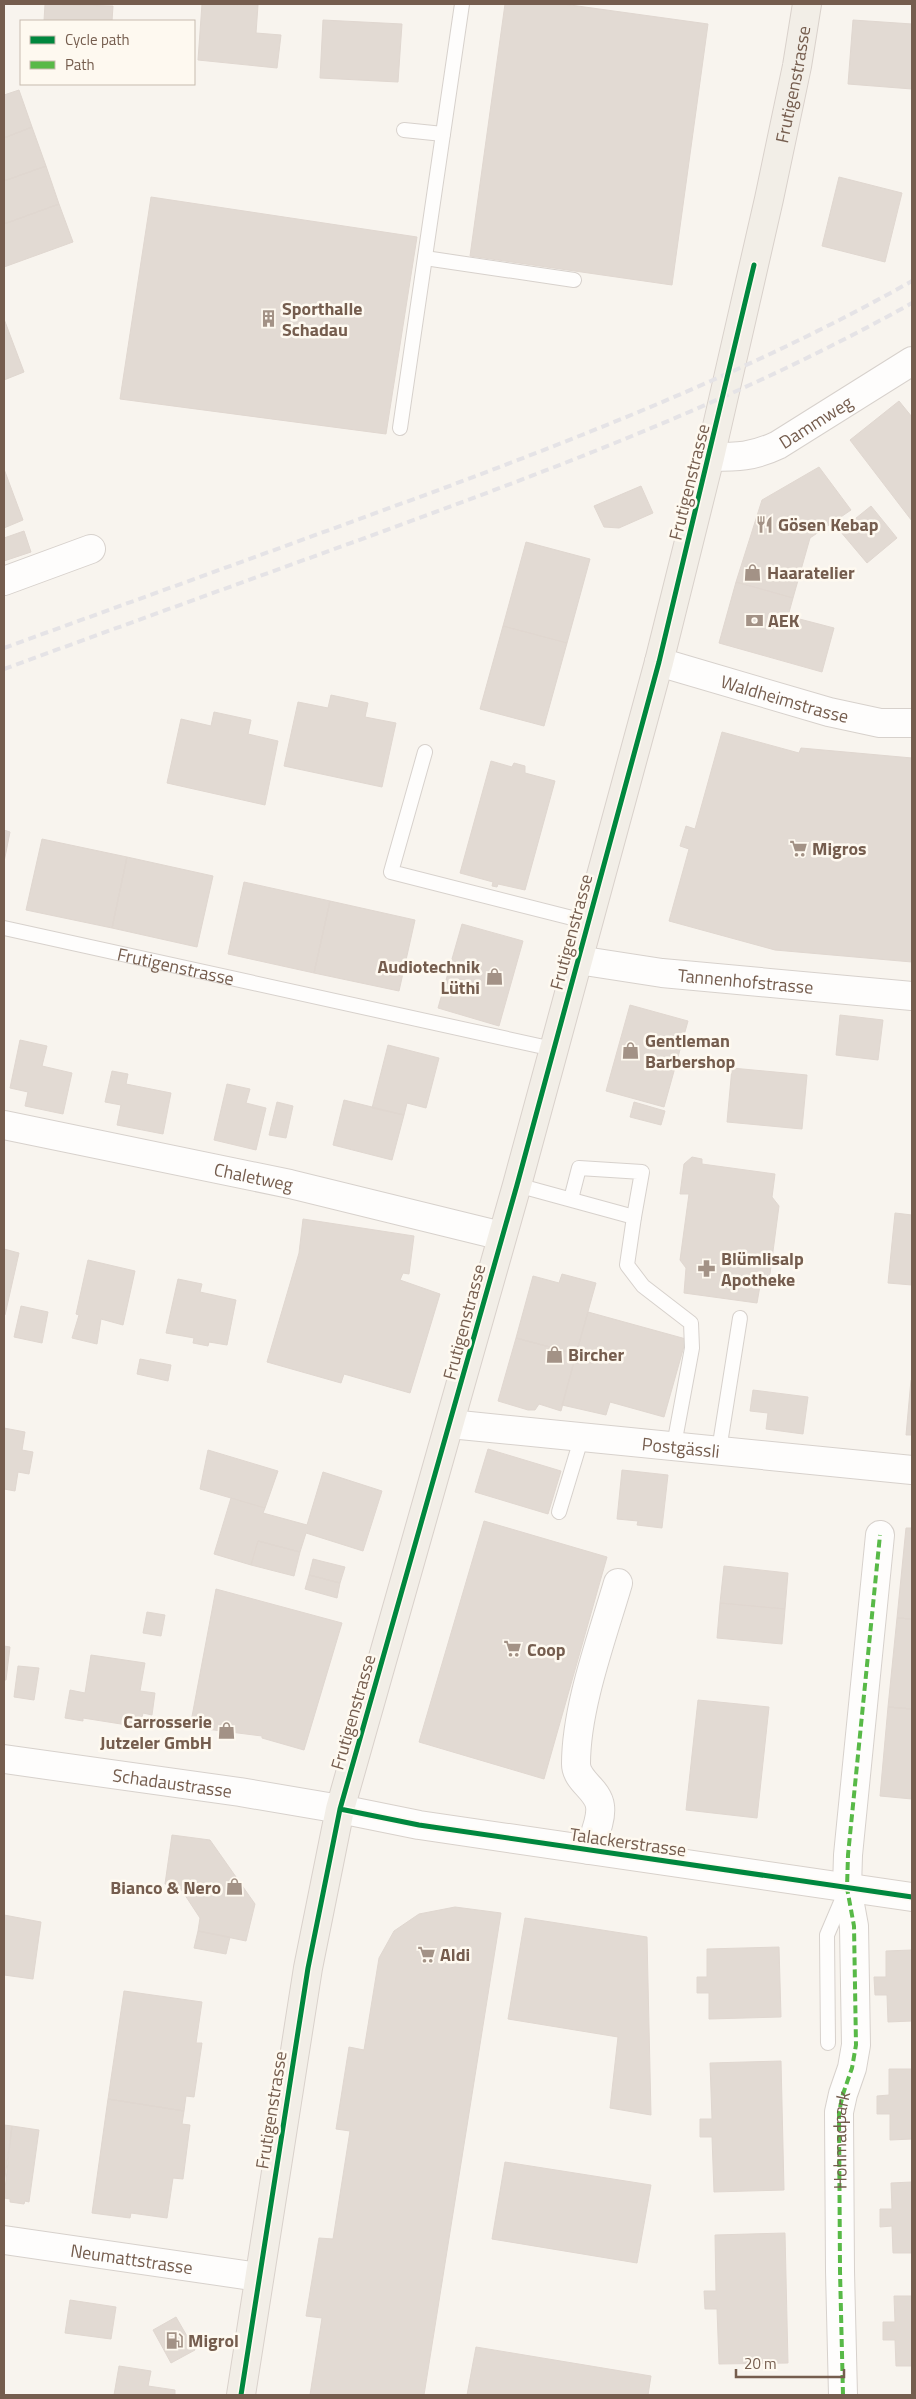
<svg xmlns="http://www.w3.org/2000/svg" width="916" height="2399" viewBox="0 0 916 2399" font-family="'Titillium Web',sans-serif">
	<rect width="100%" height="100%" fill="#f8f4ee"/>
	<!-- building -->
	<path fill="#e2dad3" stroke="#e0d7d0" d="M45,4L113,6L112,21H44Z
		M202,4L258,5L256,33L281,35L277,68L198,60Z
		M505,4H563L708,24L672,285L470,256Z
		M323,20L402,24L398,82L320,78Z
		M853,20L912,24V89L848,84Z
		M19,90L32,127L4,138V95Z
		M32,127L46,166L4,181V138Z
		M46,166L59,204L4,224V181Z
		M839,177L902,193L885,262L822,246Z
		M151,197L417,237L386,434L120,399Z
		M59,204L73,242L4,267V224Z
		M4,319L24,372L4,380Z
		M899,401L912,417V521L850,440Z
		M819,467L851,510L810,538L793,598L736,582L762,500Z
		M4,469L23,520L4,528Z
		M641,486L653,513L619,528L604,527L594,506Z
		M871,506L897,538L867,563L840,531Z
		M24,531L31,552L4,561V538Z
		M526,542L590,559L567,643L503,626Z
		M736,582L793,598L788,616L834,628L822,672L719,643Z
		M503,626L567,643L544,726L480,709Z
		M331,695L368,703L365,717L396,723L382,787L284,766L298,702L328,708Z
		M214,712L251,720L248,734L278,741L265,805L167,783L181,719L211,726Z
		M722,732L799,753L801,748L912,758V962L775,950L669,921L689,849L680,846L686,826L695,829Z
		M491,761L512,767L514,763L525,766V773L555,781L525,890L498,884L497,887L492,886L493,882L460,873Z
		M4,830L10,832L4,862Z
		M42,839L127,857L112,928L26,910Z
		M127,857L213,876L197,947L112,928Z
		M244,882L330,901L314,973L228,954Z
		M330,901L415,920L399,991L314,973Z
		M462,924L523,941L499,1026L438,1008Z
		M630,1005L688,1021L664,1107L606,1091Z
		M840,1015L883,1020L878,1060L836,1055Z
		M20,1040L47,1046L42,1066L72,1073L63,1114L25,1106L28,1092L10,1088Z
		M388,1045L439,1058L426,1108L407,1103L404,1115L372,1108Z
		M732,1068L807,1075L802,1129L727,1122Z
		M112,1071L128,1074L126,1084L171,1093L163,1134L117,1125L121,1105L105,1102Z
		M227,1084L250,1089L246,1103L266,1108L256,1150L214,1140Z
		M344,1100L404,1115L392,1160L333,1145Z
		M277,1102L293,1106L286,1138L269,1135Z
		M634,1102L665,1111L661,1125L630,1117Z
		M692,1157L702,1159V1164L775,1174L772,1197L779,1206L770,1274L761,1280L757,1303L684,1293L686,1268L680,1260L689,1194H680L684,1164Z
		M895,1213L912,1215V1285L888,1283Z
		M303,1219L414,1236L409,1274L403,1273L400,1280L440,1294L410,1393L344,1374L341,1383L267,1362L299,1253Z
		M4,1249L19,1253L5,1315H4Z
		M88,1260L135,1271L123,1325L101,1319L97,1344L72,1338L79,1315L76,1314Z
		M562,1274L596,1283L576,1354L516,1338L533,1276L559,1283Z
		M178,1279L202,1284L200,1292L236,1300L227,1345L209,1342L208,1346L193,1343L194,1338L166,1333Z
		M21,1306L48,1312L42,1343L14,1337Z
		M588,1312L686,1339L664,1417L610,1402L606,1415L562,1405Z
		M516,1338L576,1354L561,1411L539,1404L535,1410H528L498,1401Z
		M140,1359L171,1365L168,1381L137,1374Z
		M911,1380H912V1435H906Z
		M753,1390L808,1397L803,1434L766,1429L768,1413L750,1411Z
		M4,1428L25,1432L22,1450L33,1452L29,1474L18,1472L15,1491L4,1489Z
		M488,1449L561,1471L548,1514L475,1492Z
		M208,1450L278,1471L265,1508L200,1489Z
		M622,1470L668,1475L662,1528L637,1525L638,1521L617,1519Z
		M323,1472L382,1491L363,1551L306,1533L300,1552L258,1541L251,1565L214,1554L231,1498L265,1508L263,1513L307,1525Z
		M484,1521L607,1557L544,1779L419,1742Z
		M906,1528H912V1619L897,1618Z
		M258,1541L300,1552L294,1576L251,1565Z
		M313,1559L345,1567L340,1583L309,1575Z
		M724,1566L788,1573L785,1609L720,1603Z
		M309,1575L340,1583L337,1598L305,1589Z
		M216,1589L342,1623L304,1750L262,1738V1736L190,1727Z
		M720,1603L785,1609L782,1644L717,1638Z
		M147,1612L165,1615L161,1636L143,1633Z
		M897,1618L912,1619V1709L888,1707Z
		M4,1646L10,1647L6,1680H4Z
		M91,1655L145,1663L140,1691L155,1693L152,1715L143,1713L140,1727L83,1718V1721L65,1718L70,1690L85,1693Z
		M18,1666L39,1668L34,1700L14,1697Z
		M698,1700L769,1707L757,1818L686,1810Z
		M888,1707L912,1709V1799L880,1796Z
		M172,1835L210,1840L255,1904L246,1941L198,1931L200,1918L179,1886L165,1884Z
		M455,1907L501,1913L424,2395H310L322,2318L306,2316L319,2238L333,2239L350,2131L336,2129L349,2047L364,2050L379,1958L394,1931L419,1914Z
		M4,1915L41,1922L33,1979L4,1975Z
		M525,1918L647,1937L651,2115L610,2108L618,2037L508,2019Z
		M198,1931L230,1937L226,1954L194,1948Z
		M779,1947L781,2017L709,2019V1993H697V1977H707V1949Z
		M912,1950V2021L888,2022L887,1995H875L874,1977H886V1951Z
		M124,1991L202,2002L196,2043H202L194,2097L186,2096L184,2111L108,2099Z
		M781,2061L784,2190L714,2192L712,2137H700V2119H712L710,2063Z
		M889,2069H912V2139L890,2140V2114H877V2096L889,2095Z
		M108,2099L184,2111L182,2124L190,2125L183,2179L173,2178L167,2218L131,2213L130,2218L92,2213Z
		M4,2125L12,2126L4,2185Z
		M12,2126L39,2130L29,2202L25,2201L24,2204L10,2202V2199L4,2198Z
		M505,2162L651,2185L637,2263L492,2239Z
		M912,2182V2253H893L892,2226L880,2227V2209H892L891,2183Z
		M785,2233L788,2363L719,2364L717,2309H705L704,2291H716L715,2235Z
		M894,2296H912V2366H896L895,2340H883V2322H895Z
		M70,2300L116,2307L111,2339L65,2333Z
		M176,2317L195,2350L171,2363L153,2330Z
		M476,2347L651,2376L648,2395H467Z
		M119,2366L151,2371L148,2386L175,2390V2395H114Z"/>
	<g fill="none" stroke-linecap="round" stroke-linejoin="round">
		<defs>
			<g id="lane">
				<path d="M404,130L443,134"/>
				<path d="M425,258L574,280"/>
				<path d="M400,428L462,4"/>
				<path d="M425,752L391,872L588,922"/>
				<path id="s1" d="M4,928L553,1049"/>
				<path d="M517,1185L634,1217L627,1265L643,1286L691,1323L692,1348L674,1445"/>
				<path d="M571,1199L579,1168L642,1172L634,1217"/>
				<path d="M719,1450L740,1318"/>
				<path d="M559,1512L582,1436"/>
				<path d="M828,2043L827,1935L844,1895"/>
			</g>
			<g id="street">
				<path id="s2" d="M710,457C737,457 753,457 778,445L912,361"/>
				<path d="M4,581L91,549"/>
				<path id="s3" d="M659,662L829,712L880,723H912"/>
				<path id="s4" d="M578,960L662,973L912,996"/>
				<path id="s5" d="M4,1125L290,1184L502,1236"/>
				<path id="s6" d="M450,1424L912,1470"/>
				<path id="s7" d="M4,1759L240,1792L340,1809"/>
				<path d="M589,1850C593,1838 602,1820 600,1806C598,1789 576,1781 576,1764C576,1707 602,1638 618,1583"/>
				<path id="s8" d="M4,2240L259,2277"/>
				<path id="s9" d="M843,2395L840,2271L839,2112L843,2094L852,2068L856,2045L854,1926L847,1888L848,1855L880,1535"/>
			</g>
			<path id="secondary" d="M340,1809L419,1825L912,1897"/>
			<g id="primary">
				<path id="s10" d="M241,2395L308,1968L340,1809L517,1185L659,662L710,457L769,199L797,66L807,4"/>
			</g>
		</defs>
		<!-- lane casing -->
		<use href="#lane" stroke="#d7d1cc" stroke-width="16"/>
		<!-- street casing -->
		<use href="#street" stroke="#d7d1cc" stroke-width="30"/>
		<!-- secondary casing -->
		<use href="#secondary" stroke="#d8d1cb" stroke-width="30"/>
		<!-- primary casing -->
		<use href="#primary" stroke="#d9d1cb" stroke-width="30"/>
		<!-- lane -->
		<use href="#lane" stroke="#fefdfc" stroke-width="14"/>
		<!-- street -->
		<use href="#street" stroke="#fefdfc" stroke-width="28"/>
		<!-- secondary -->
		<use href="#secondary" stroke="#fefdfc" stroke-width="28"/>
		<!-- primary -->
		<use href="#primary" stroke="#f2eee7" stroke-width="28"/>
		<!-- rail -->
		<path stroke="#e5e3e6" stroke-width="4" stroke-dasharray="8 5" stroke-linecap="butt" d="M4,648C150,595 297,542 444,488C604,428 763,365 912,281
			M4,669C130,623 257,577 384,531C564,465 744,397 912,303"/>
		<!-- quiet -->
		<path stroke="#58b947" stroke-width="4" stroke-dasharray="8 4" stroke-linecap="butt" d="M843,2395L840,2271L839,2112L843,2094L852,2068L856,2045L854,1926L847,1888L848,1855L880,1535"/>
		<defs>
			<path id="cycleway" d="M340,1809L419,1825L912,1897
				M241,2395L308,1968L340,1809L517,1185L659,662L754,265"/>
		</defs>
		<!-- cycleway casing -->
		<use href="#cycleway" stroke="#fef9f0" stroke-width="8"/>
		<!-- cycleway -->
		<use href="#cycleway" stroke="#00873e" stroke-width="5"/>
	</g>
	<!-- icons -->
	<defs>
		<symbol id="building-bare" viewBox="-9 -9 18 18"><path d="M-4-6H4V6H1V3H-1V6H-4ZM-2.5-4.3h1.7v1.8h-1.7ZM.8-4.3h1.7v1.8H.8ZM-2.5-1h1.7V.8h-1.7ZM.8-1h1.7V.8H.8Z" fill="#a39286" stroke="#fef9f0" stroke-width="2.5" paint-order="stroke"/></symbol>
		<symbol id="restaurant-bare" viewBox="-9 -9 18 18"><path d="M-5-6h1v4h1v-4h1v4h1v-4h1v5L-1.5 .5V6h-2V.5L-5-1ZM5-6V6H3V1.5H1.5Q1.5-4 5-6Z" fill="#a39286" stroke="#fef9f0" stroke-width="2.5" paint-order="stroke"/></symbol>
		<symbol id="shop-bare" viewBox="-9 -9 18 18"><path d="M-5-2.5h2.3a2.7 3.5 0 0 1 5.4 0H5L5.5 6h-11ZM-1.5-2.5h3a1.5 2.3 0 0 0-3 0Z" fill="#a39286" stroke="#fef9f0" stroke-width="2.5" paint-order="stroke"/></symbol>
		<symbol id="bank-bare" viewBox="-9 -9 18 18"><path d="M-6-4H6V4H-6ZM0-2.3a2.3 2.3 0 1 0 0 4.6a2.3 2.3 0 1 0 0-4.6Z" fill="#a39286" stroke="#fef9f0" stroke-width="2.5" paint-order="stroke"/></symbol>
		<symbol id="supermarket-bare" viewBox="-9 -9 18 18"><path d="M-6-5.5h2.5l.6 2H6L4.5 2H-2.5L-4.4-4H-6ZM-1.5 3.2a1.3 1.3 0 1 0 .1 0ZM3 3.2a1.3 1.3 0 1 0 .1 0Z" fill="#a39286" stroke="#fef9f0" stroke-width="2.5" paint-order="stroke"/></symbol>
		<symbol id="pharmacy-bare" viewBox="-9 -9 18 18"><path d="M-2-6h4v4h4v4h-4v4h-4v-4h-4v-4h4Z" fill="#a39286" stroke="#fef9f0" stroke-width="2.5" paint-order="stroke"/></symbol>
		<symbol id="fuel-bare" viewBox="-9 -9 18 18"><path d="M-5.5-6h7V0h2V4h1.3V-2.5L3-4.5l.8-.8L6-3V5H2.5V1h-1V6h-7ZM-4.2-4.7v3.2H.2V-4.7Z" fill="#a39286" stroke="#fef9f0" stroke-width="2.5" paint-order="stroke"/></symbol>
	</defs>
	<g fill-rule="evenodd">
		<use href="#building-bare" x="256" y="306" width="25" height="25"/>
		<use href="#restaurant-bare" x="752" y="512" width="25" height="25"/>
		<use href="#shop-bare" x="740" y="560" width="25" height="25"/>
		<use href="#bank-bare" x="742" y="608" width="25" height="25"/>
		<use href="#supermarket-bare" x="786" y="836" width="25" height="25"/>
		<use href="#shop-bare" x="482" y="964" width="25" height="25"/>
		<use href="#shop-bare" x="618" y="1038" width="25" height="25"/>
		<use href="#pharmacy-bare" x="694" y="1256" width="25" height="25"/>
		<use href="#shop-bare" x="542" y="1342" width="25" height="25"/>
		<use href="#supermarket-bare" x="500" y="1636" width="25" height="25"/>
		<use href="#shop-bare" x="214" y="1718" width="25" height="25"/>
		<use href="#shop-bare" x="222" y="1874" width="25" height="25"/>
		<use href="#supermarket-bare" x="414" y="1942" width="25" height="25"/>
		<use href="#fuel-bare" x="162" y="2328" width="25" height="25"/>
	</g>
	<g text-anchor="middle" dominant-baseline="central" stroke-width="5" stroke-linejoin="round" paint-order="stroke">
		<!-- street labels -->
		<g font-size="18" fill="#755d4e" stroke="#fef9f0">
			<text stroke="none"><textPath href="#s10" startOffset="2378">Frutigenstrasse</textPath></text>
			<text stroke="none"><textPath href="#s2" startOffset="114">Dammweg</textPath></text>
			<text transform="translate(689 482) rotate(-76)">Frutigenstrasse</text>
			<text stroke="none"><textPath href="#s3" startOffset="131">Waldheimstrasse</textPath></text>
			<text transform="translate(571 932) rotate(-75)">Frutigenstrasse</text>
			<text stroke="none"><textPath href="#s1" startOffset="176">Frutigenstrasse</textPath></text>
			<text stroke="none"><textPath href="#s4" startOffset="169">Tannenhofstrasse</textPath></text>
			<text stroke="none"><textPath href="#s5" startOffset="255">Chaletweg</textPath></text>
			<text transform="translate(464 1322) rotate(-75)">Frutigenstrasse</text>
			<text stroke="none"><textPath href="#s6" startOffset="232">Postgässli</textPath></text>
			<text transform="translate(353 1712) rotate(-74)">Frutigenstrasse</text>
			<text stroke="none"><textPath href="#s7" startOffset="170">Schadaustrasse</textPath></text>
			<text transform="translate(628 1842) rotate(8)">Talackerstrasse</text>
			<text transform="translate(271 2110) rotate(-81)">Frutigenstrasse</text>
			<text stroke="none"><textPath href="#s9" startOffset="255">Hohmadpark</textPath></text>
			<text stroke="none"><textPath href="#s8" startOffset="129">Neumattstrasse</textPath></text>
		</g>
		<!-- poi labels -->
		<g font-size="18" font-weight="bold" fill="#755d4e" stroke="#fef9f0" text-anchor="start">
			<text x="282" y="308">Sporthalle<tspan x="282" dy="21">Schadau</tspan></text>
			<text x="778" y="524">Gösen Kebap</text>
			<text x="767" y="572">Haaratelier</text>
			<text x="768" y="620">AEK</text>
			<text x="812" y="848">Migros</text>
			<text x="480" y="966" text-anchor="end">Audiotechnik<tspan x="480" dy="21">Lüthi</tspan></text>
			<text x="645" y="1040">Gentleman<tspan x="645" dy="21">Barbershop</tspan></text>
			<text x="721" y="1258">Blümlisalp<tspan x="721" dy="21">Apotheke</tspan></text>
			<text x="568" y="1354">Bircher</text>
			<text x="527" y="1649">Coop</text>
			<text x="212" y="1721" text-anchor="end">Carrosserie<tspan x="212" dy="21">Jutzeler GmbH</tspan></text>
			<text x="221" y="1887" text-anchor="end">Bianco &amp; Nero</text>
			<text x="440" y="1954">Aldi</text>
			<text x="188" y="2340">Migrol</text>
		</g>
	</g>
	<!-- border -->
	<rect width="916" height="2399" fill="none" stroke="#755d4e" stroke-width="10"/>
	<!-- legend -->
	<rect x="20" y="20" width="175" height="65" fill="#fef9f0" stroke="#c7bbaf"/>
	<rect x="30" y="36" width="25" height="8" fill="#00873e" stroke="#c7bbaf"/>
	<text x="65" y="45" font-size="15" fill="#755d4e">Cycle path</text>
	<rect x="30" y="61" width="25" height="8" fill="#58b947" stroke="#c7bbaf"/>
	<text x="65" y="70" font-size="15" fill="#755d4e">Path</text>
	<!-- scale -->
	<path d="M736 2369v8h108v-8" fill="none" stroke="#755d4e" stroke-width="2.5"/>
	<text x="744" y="2369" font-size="15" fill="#755d4e" stroke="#fef9f0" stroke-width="4" paint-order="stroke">20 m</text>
</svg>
